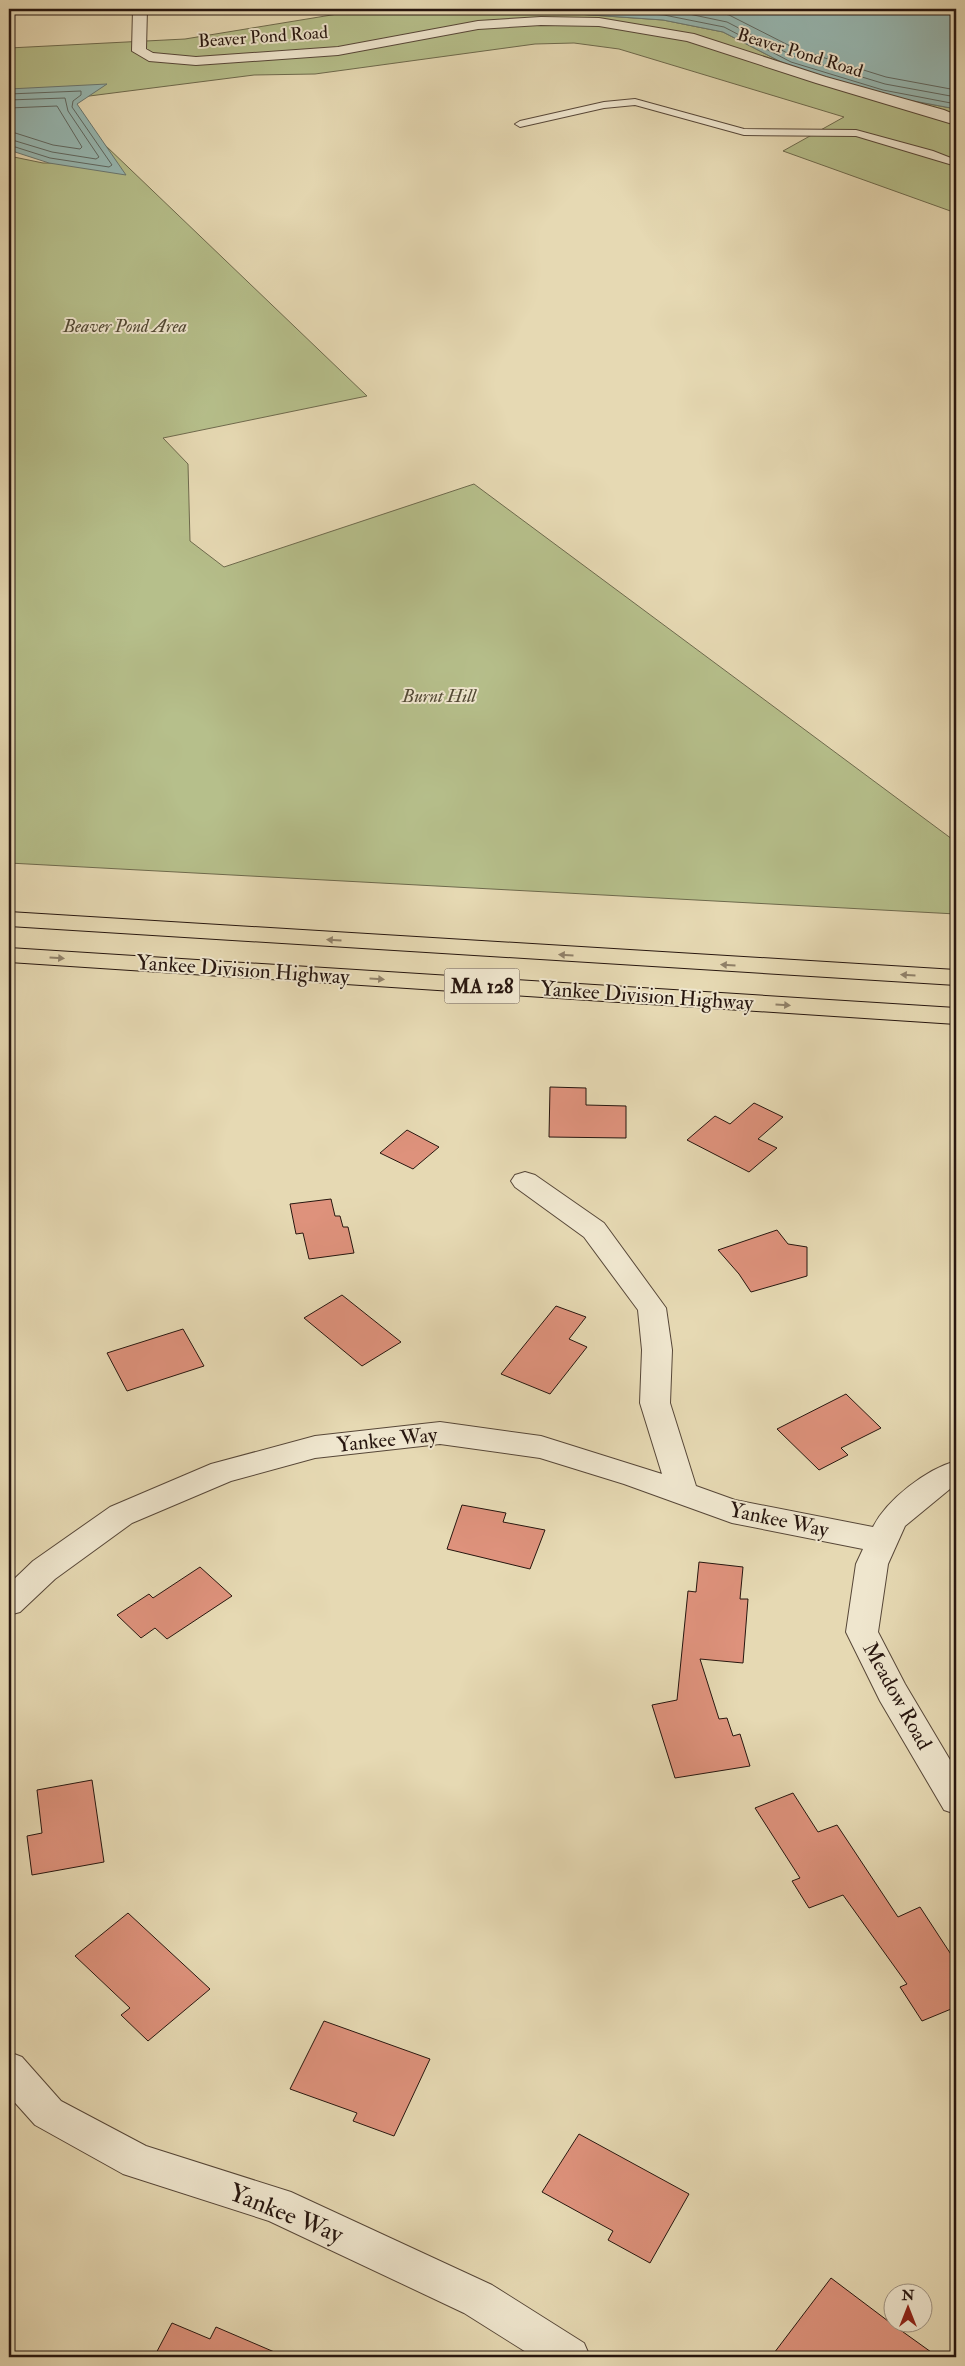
<svg xmlns="http://www.w3.org/2000/svg" width="965" height="2366" viewBox="0 0 965 2366" font-family="'IM FELL Double Pica',serif">
	<rect width="100%" height="100%" fill="#e6d9b3"/>
	<filter id="stains"><feTurbulence type="fractalNoise" baseFrequency=".004" numOctaves="4"/><feColorMatrix values="0 0 0 0 .2 0 0 0 0 .09 0 0 0 0 .02 0 0 0 .5 -.17"/></filter>
	<radialGradient id="worn" r=".72"><stop offset=".6" stop-color="#630" stop-opacity="0"/><stop offset="1" stop-color="#630" stop-opacity=".3"/></radialGradient>
	<!-- green -->
	<path fill="#b6bf8b" stroke="#6e6a4d" d="M368,9H505L663,20L723,32L789,66L882,95L956,109V213L783,151L844,117L619,49L574,43L535,44L315,74L254,75L58,100L367,396L163,438L188,464L190,541L224,567L474,484L956,842V914L9,863V156L43,163H53L9,107V48L185,39Z"/>
	<!-- water -->
	<path fill="#97b9b4" stroke="#6a7872" d="M506,9H956V109L882,95L789,66L723,32L663,20Z
		M107,84L77,104L126,175L49,163L9,150V89Z"/>
	<g fill="none" stroke-linecap="round" stroke-linejoin="round">
		<!-- shore -->
		<path stroke="#5f6862" stroke-width="1" d="M582,9L664,15L724,27L791,62L883,90L956,104
			M665,9L727,22L793,56L885,84L956,97
			M702,9L729,15L796,49L886,77L956,90
			M9,94L81,91V95L73,101L72,107L112,165L109,167L50,158L9,145
			M9,100L65,98L68,111L99,157L96,159L52,152L9,139
			M9,108L57,106L82,147L80,149L53,145L9,131"/>
	</g>
	<!-- building -->
	<path fill="#de927c" stroke="#27160f" d="M550,1087L586,1088V1105L626,1106V1138L549,1137Z
		M754,1103L783,1117L758,1139L777,1148L749,1172L687,1140L715,1116L730,1124Z
		M407,1130L439,1147L413,1169L380,1153Z
		M331,1199L335,1216H340L343,1227H348L354,1253L309,1259L303,1233L296,1234L290,1204Z
		M777,1230L788,1244L807,1247V1276L751,1292L739,1274L718,1250Z
		M342,1295L401,1342L362,1366L304,1318Z
		M556,1306L586,1317L569,1339L587,1347L550,1394L501,1374Z
		M183,1329L204,1366L127,1391L107,1353Z
		M846,1394L881,1428L841,1448L848,1455L819,1470L777,1429Z
		M462,1505L506,1513L503,1522L545,1530L530,1569L447,1549Z
		M699,1562L743,1567L740,1599H748L743,1663L700,1659L719,1719L727,1718L733,1736L740,1734L750,1766L675,1778L652,1705L677,1700L688,1591L696,1592Z
		M200,1567L232,1596L167,1639L155,1628L141,1638L117,1615L149,1594L153,1598Z
		M92,1780L104,1862L32,1875L27,1836L42,1833L37,1790Z
		M793,1793L818,1832L837,1825L898,1917L920,1907L956,1962V2007L922,2021L900,1987L907,1984L843,1895L809,1908L792,1881L800,1878L755,1808Z
		M128,1913L210,1989L148,2041L121,2015L130,2008L75,1956Z
		M324,2021L430,2059L394,2136L353,2121L357,2113L290,2089Z
		M579,2134L689,2194L650,2263L608,2240L613,2231L542,2192Z
		M831,2278L892,2324L938,2357H771Z
		M172,2323L210,2339L216,2327L286,2357H154Z"/>
	<g fill="none" stroke-linecap="round" stroke-linejoin="round">
		<defs>
			<path id="lane" d="M635,99L744,129L856,130L933,151L956,160V166L856,136L744,135L635,105L604,108L520,127L515,124L520,121L604,102Z"/>
			<path id="street" d="M133,9H147L146,49L153,53L196,57L338,47L478,21L541,17L599,18L694,34L826,77L944,110L956,115V125L816,83L687,41L599,26L541,25L478,29L338,55L196,65L149,61L132,51Z
				M525,1172L535,1175L604,1223L666,1308L672,1350L670,1403L696,1486L735,1500L873,1527C887,1499 927,1469 956,1461V1484L905,1526L888,1564L878,1632L905,1684L956,1770V1814L944,1810L880,1701L846,1632L856,1564L863,1549L732,1523L624,1484L540,1458L440,1444L315,1458L231,1481L132,1523L55,1579L20,1612L9,1615V1584L33,1561L110,1507L211,1464L315,1436L440,1422L541,1436L662,1474L640,1403L642,1350L638,1310L584,1237L515,1187L511,1181L515,1175Z
				M9,2052L22,2057L61,2101L146,2146L291,2192L492,2285L584,2343L590,2357H534L464,2313L269,2221L123,2174L35,2125L9,2096Z"/>
			<path id="highway" d="M9,912L956,970V985L9,926Z
				M9,948L956,1008V1024L9,962Z"/>
		</defs>
		<!-- lane casing -->
		<use href="#lane" stroke="#574738" stroke-width="2"/>
		<!-- street casing -->
		<use href="#street" stroke="#574738" stroke-width="2"/>
		<!-- highway casing -->
		<use href="#highway" stroke="#27160f" stroke-width="2"/>
		<!-- lane -->
		<use href="#lane" fill="#efe6ce" fill-rule="evenodd"/>
		<!-- street -->
		<use href="#street" fill="#efe6ce" fill-rule="evenodd"/>
		<!-- highway -->
		<use href="#highway" fill="#e6d9b3" fill-rule="evenodd"/>
	</g>
	<!-- one-way arrows -->
	<defs><path id="oneway-solid" d="M-6-.8H1V-3.2L6.5 0L1 3.2V.8H-6Z" transform="scale(1.25)"/></defs>
	<g fill="#908169">
		<use href="#oneway-solid" transform="translate(334 940) rotate(-176)"/>
		<use href="#oneway-solid" transform="translate(566 955) rotate(-177)"/>
		<use href="#oneway-solid" transform="translate(57 958) rotate(4)"/>
		<use href="#oneway-solid" transform="translate(728 965) rotate(-177)"/>
		<use href="#oneway-solid" transform="translate(908 975) rotate(-177)"/>
		<use href="#oneway-solid" transform="translate(377 979) rotate(4)"/>
		<use href="#oneway-solid" transform="translate(783 1005) rotate(4)"/>
	</g>
	<g text-anchor="middle" dominant-baseline="central" stroke-width="4" stroke-linejoin="round" paint-order="stroke">
		<!-- far-street labels -->
		<g font-size="18" fill="#27160f" stroke="#efe6ce">
			<text transform="translate(263 37) rotate(-4)">Beaver Pond Road</text>
			<text transform="translate(800 53) rotate(17)">Beaver Pond Road</text>
		</g>
		<!-- far-park labels -->
		<g font-size="18" font-style="italic" fill="#524934" stroke="#efe6ce">
			<text x="125" y="326">Beaver Pond Area</text>
			<text x="439" y="696">Burnt Hill</text>
		</g>
		<!-- shield labels -->
		<rect fill="#efe6ce" stroke="#635448" stroke-width="1" x="444.5" y="968.5" width="75" height="35" rx="4"/>
		<g font-size="20" font-weight="bold" fill="#27160f">
			<text x="482" y="986">MA 128</text>
		</g>
		<!-- street labels -->
		<g font-size="21" fill="#27160f" stroke="#efe6ce">
			<text transform="translate(243 970) rotate(4)">Yankee Division Highway</text>
			<text transform="translate(647 996) rotate(4)">Yankee Division Highway</text>
			<text transform="translate(387 1440) rotate(-6)">Yankee Way</text>
			<text transform="translate(779 1520) rotate(12)">Yankee Way</text>
			<text transform="translate(897 1696) rotate(61)">Meadow Road</text>
		</g>
		<!-- near-street labels -->
		<g font-size="25" fill="#27160f" stroke="#efe6ce">
			<text transform="translate(286 2214) rotate(22)">Yankee Way</text>
		</g>
	</g>
	<!-- margin -->
	<rect width="965" height="2366" fill="none" stroke="#e6d9b3" stroke-width="30"/>
	<rect x="10" y="10" width="945" height="2346" fill="none" stroke="#27160f" stroke-width="2.5"/>
	<rect x="15" y="15" width="935" height="2336" fill="none" stroke="#27160f"/>
	<!-- north arrow -->
	<g transform="translate(908 2308)"><circle r="24" fill="#efe6ce" stroke="#9f9382"/>
	<path d="M0-4L9 19L0 12L-9 19Z" fill="#8f2418"/>
	<text y="-8" font-size="14" font-weight="bold" text-anchor="middle" fill="#27160f">N</text>
	</g>
	<rect width="100%" height="100%" filter="url(#stains)"/>
	<rect width="100%" height="100%" fill="url(#worn)"/>
</svg>
